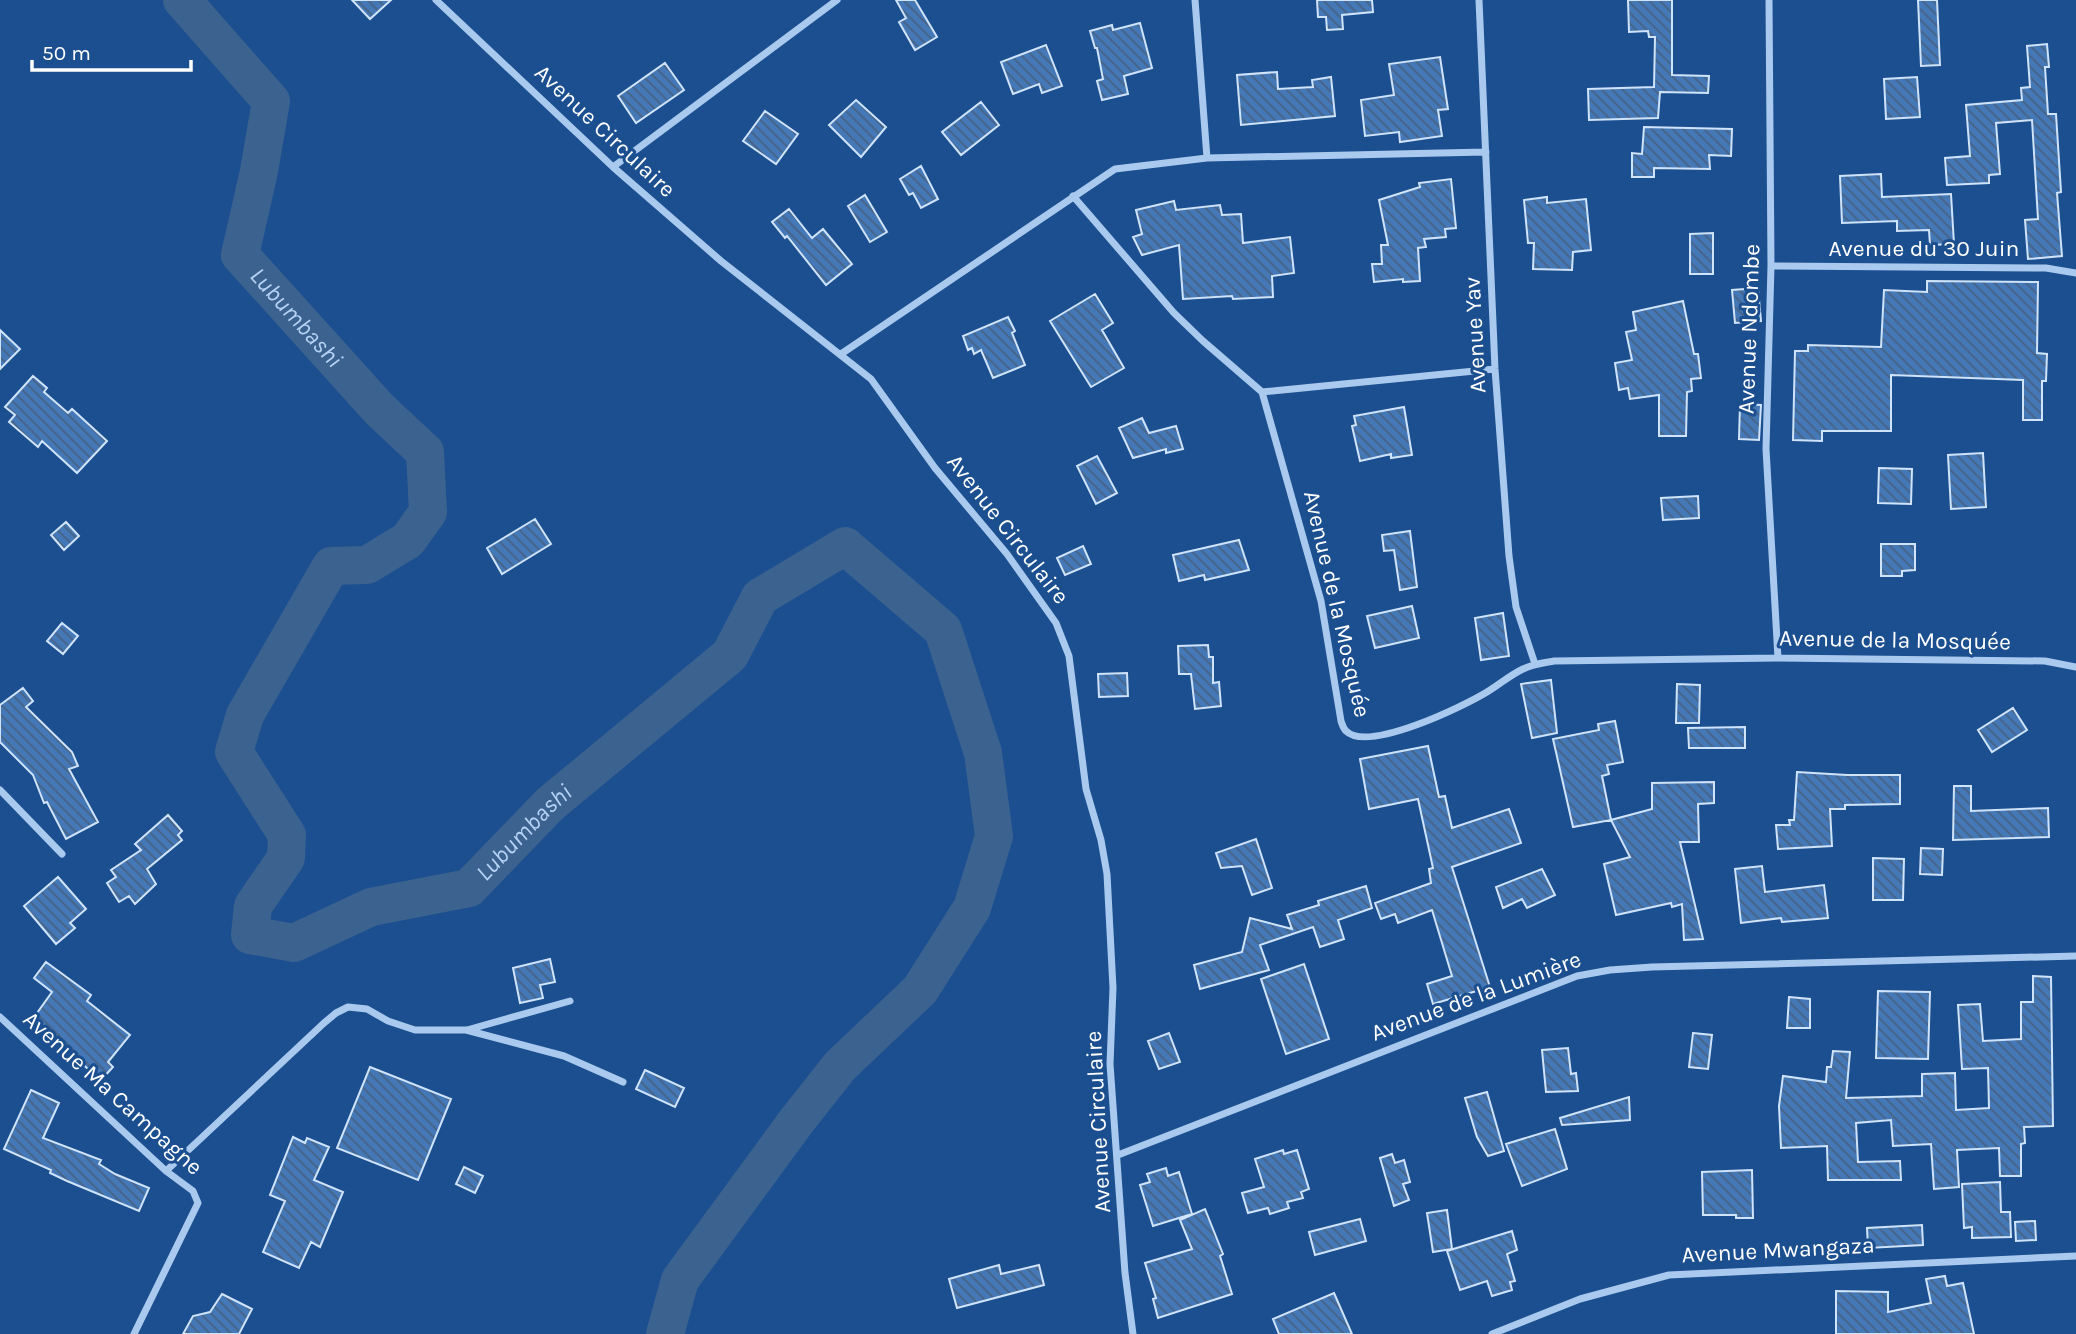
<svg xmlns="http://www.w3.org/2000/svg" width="2076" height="1334" viewBox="0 0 2076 1334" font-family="Karla,sans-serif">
	<defs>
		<pattern id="building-back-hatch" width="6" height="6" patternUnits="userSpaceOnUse" patternTransform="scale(1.75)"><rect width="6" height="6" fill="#4478b7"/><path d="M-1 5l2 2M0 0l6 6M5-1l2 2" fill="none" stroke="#486282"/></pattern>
	</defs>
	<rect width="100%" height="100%" fill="#1b4f8f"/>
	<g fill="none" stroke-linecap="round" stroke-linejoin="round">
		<!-- river -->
		<path stroke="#3c6290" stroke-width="38" id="s1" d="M182,0L271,101L259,171L240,255L380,410L425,452L428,512L408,540L367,565L331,566L245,715L234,752L287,835L286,858L253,906L250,935L294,943L371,907L469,888L550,804L730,655L760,597L845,546L943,630L983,753L994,836L972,908L920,990L840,1066L795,1123L680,1280L665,1334"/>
	</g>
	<!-- building -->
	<path fill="url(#building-back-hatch)" stroke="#cfe3fa" stroke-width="2" d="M352,0H391L370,19Z
		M896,0H915L937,37L915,50L899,22L906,18Z
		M1317,0H1372L1373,12L1342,15L1343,29L1327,30L1326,17H1318Z
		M1628,0H1672V75L1709,76L1708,93L1660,92L1658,118L1589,120L1588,89L1654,87L1655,37H1649L1648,31L1629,32Z
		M1918,0H1937L1940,65L1921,66Z
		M1140,23L1152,68L1124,76L1128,94L1102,100L1097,81L1103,79L1097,48H1095L1090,31L1112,25L1113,30Z
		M2047,44L2049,67H2045L2048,114H2056L2061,192L2057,193L2062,256L2028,259L2025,220L2038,219L2032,120L1996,123L2000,174L1989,175V183L1947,185L1945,158L1970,156L1966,105L2022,100L2021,88L2030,87L2027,46Z
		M1046,45L1062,86L1042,93L1039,84L1013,94L1001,62Z
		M1440,57L1448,109L1438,110L1442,136L1400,142L1399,132L1365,136L1361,100L1394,95L1389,64Z
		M665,63L684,90L636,123L618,96Z
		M1277,72L1278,89L1313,87L1312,80L1331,77L1335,116L1241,125L1237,75Z
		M1917,77L1920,117L1886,119L1884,79Z
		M856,100L886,127L861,157L829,125Z
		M981,102L999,125L961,155L942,132Z
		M765,111L798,134L776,164L743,141Z
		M1644,127L1732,129L1731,156L1709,155L1710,169L1654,168V177H1632V153L1642,154Z
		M921,166L938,199L921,208L913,193L909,195L900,179Z
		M1881,174L1882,197L1951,194L1954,244L1930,245L1929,230L1897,231V221L1842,223L1840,176Z
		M1451,179L1456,228L1445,229L1446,237L1424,239L1426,247L1418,248L1420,281L1403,282V279L1374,282L1372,264H1382L1381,245H1388L1379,200L1420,187L1419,183Z
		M865,195L887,232L870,242L848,206Z
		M1547,197V203L1586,199L1591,250L1573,252L1572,270L1533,269L1534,243H1528L1524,200Z
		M1174,201L1176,210L1220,205L1222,215L1241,214L1243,243L1290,237L1294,273L1272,276L1273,297L1233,299L1232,296L1183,299L1179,245L1142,255L1133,237L1142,234L1136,210Z
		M789,209L812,238L823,229L852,264L826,285L787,236L785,238L772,222Z
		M1713,233V274H1690V234Z
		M1927,281L2038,282L2037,353L2047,354L2046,381H2042V420H2023V380L1891,375V431H1822V441L1793,440L1795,351H1808V345L1881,347L1884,290L1927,292Z
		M1758,288L1761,321L1735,323L1732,290Z
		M1095,294L1113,323L1102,330L1124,368L1091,387L1050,321Z
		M1683,301L1694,354H1698L1701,378L1691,379L1692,391L1687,392L1686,436H1659V395L1630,399L1628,388L1619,390L1615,363L1632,360L1626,332L1636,330L1633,312Z
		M1008,317L1015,331L1012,333L1025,365L993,378L981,350L974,354L972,348L968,350L963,336Z
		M0,330L20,349L0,369Z
		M33,376L47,388L44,392L68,413L72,409L107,441L77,473L42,441L38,447L9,422L15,415L5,407Z
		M1740,404L1761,405L1759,440L1739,439Z
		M1404,407L1412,455L1391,458V454L1360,461L1352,426L1356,425L1354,416Z
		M1142,418L1149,433L1176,426L1183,449L1166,453V449L1133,458L1119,428Z
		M1983,453L1986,507L1951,509L1948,455Z
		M1097,456L1117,493L1096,504L1077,466Z
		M1879,468L1912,469L1911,504L1878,503Z
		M1698,496L1699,518L1663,520L1661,498Z
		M535,519L551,544L502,574L487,548Z
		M66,522L79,536L64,550L51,535Z
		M1410,531L1417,587L1400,590L1394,550L1384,551L1382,535Z
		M1239,540L1249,570L1205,580L1204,575L1179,581L1173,555Z
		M1881,544H1915V570L1902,571V576H1881Z
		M1083,546L1091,564L1065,575L1057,558Z
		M1412,606L1419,638L1375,648L1367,616Z
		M1503,613L1509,656L1481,660L1475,618Z
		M62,623L78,636L63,654L47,641Z
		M1208,645L1209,657H1213V683L1219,682L1221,706L1195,709L1191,674H1179L1178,646Z
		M1127,673L1128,696L1099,697L1098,674Z
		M1551,680L1557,733L1532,738L1521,684Z
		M1677,684L1700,685L1699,723H1676Z
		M23,688L33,701L26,707L72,752L78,766L69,769L98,822L66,839L47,802L44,803L33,775L0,742V705Z
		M2013,708L2027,730L1992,752L1978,730Z
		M1615,721L1623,762L1607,765L1609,774L1602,776L1611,820L1573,827L1553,739L1599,730L1598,724Z
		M1745,727V748H1689L1688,728Z
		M1428,746L1439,797L1445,796L1452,828L1509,809L1521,843L1452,867L1490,987L1433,1004L1427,984L1452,976L1432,910L1398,923L1395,914L1381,919L1375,903L1431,883L1429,869L1433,868L1418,799L1369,809L1360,759Z
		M1797,772L1847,775H1900V804L1845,805V809H1830L1832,846L1778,849L1776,825H1790L1789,820H1794Z
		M1714,782V803L1698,804L1699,842H1680L1703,939L1684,940L1682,904L1672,907L1671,903L1616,915L1604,864L1630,857L1611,820L1652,809V783Z
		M1954,786H1971V811L2048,808L2049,837L1953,840Z
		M168,815L182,831L178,835L182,840L147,869L156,884L135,904L129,896L119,902L107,883L116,877L111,870L141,850L135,844Z
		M1256,839L1272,888L1252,895L1242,866L1221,868L1216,853Z
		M1921,848L1943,849L1942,875L1920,874Z
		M1873,858L1904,859L1903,900H1873Z
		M1762,866L1765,892L1824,885L1828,918L1782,922L1781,918L1741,923L1735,869Z
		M1542,869L1555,895L1527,908L1522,899L1503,908L1496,887Z
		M58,877L86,909L70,923L75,928L56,944L24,906Z
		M1366,886L1372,908L1338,920L1344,939L1320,947L1313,927L1260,945L1269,970L1200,989L1194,965L1242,952L1250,918L1292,929L1287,915L1319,905L1318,901Z
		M550,959L555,982L540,985L543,998L520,1003L513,968Z
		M46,962L91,995L87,1001L130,1035L108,1062L113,1067L101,1080L74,1057L43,1036L47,1031L32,1020L52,992L34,978Z
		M1304,964L1329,1039L1286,1054L1261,979Z
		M2033,976L2051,977L2053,1126L2024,1127L2025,1143L2021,1144V1176H2000L1999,1148L1957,1150L1959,1187L1934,1189L1931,1144L1893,1146L1891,1120L1856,1123L1858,1162L1900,1161L1901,1180H1828L1827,1146L1781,1148L1779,1106L1783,1076L1826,1082L1827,1067H1831L1833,1051L1850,1052L1846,1098L1922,1096V1074L1955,1073L1956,1110L1989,1108L1988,1068L1962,1069L1958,1005L1980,1004L1983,1041L2021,1039V1002H2033Z
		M1878,991L1930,992L1928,1059L1876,1058Z
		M1789,997L1810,999V1028H1787Z
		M1169,1033L1180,1062L1159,1069L1148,1041Z
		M1693,1033L1712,1035L1708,1069L1689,1067Z
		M1568,1048L1571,1074L1576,1073L1578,1091L1546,1092L1542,1050Z
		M370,1067L451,1099L418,1180L337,1148Z
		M645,1070L684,1088L675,1107L636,1089Z
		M31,1090L59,1103L43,1138L101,1160L99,1164L115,1174L149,1188L139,1211L67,1181L50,1173L51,1170L4,1149Z
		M1487,1092L1504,1151L1488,1156L1477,1137L1465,1098Z
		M1629,1097L1630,1120L1562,1125L1560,1118Z
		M1555,1129L1567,1169L1522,1186L1506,1144Z
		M293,1137L305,1143L307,1138L329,1147L314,1180L343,1192L320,1247L311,1242L299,1268L263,1252L285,1201L270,1195Z
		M1283,1150L1284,1154L1297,1150L1309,1189L1301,1192L1303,1198L1287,1202L1289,1208L1270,1214L1268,1208L1248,1213L1242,1193L1264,1187L1255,1159Z
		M1392,1154L1395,1163L1404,1160L1410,1182L1403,1184L1409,1200L1394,1206L1380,1158Z
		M464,1167L483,1176L475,1193L456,1184Z
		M1166,1168L1168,1176L1179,1172L1192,1214L1153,1226L1140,1185L1150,1182L1147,1174Z
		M1752,1170L1753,1218H1736V1215H1703L1702,1172Z
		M2000,1182L2001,1212H2010L2011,1237L1972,1238V1227L1964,1228L1962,1184Z
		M1205,1209L1223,1254L1220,1256L1232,1294L1158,1318L1153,1299L1156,1298L1145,1263L1192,1249L1180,1220Z
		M1447,1210L1452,1249L1433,1252L1427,1213Z
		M1360,1219L1366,1241L1315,1255L1309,1232Z
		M2035,1221L2036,1240L2016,1241L2015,1222Z
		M1922,1225L1923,1245L1868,1248L1867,1228Z
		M1512,1231L1517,1250L1507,1254L1515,1281L1510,1282L1512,1290L1492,1296L1487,1281L1460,1290L1447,1251Z
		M999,1265L1001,1274L1039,1265L1044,1285L957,1308L949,1279Z
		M1945,1276L1947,1286L1963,1283L1974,1334H1836V1291L1888,1292V1312L1931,1303L1926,1279Z
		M1334,1293L1352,1334H1279L1273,1319Z
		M222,1294L252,1309L239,1334H183L193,1316L210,1312Z"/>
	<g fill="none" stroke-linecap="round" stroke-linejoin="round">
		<!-- street -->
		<path stroke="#a9c9ee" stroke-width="7" d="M436,0L613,167L721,261L871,379L935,468L1007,554L1056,623L1069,656L1086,789L1101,840L1107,874L1113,988L1110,1064L1125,1273L1133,1334
			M1195,0L1207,158
			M1479,0L1495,369L1509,556L1516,607L1535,664
			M1769,0L1771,266L1766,449L1778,658
			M613,167L837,0
			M1073,196L1174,313L1203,341L1262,392L1321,601L1341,721C1342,724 1343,728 1346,731C1368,753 1464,706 1487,692C1499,685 1510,675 1523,669C1533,664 1543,663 1554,661L1778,658L2045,661L2076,667
			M1771,266L2046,268L2076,273
			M841,354L1115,169L1207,158L1486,152
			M1262,392L1495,369
			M0,790L62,854
			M0,1017L166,1171L193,1191L198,1203L134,1334
			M467,1030L570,1001
			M1118,1155L1577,976L1610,970L1652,967L2076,956
			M166,1171L324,1023L336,1013L348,1007L367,1009L388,1021L415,1030H466L564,1056L623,1082
			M1492,1334L1580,1299L1669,1275L2076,1256"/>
	</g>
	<g text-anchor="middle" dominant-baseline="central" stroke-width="6" stroke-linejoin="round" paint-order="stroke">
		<!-- street labels -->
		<g font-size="23" fill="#fff" stroke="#1b4f8f">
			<text transform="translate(605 131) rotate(43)">Avenue Circulaire</text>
			<text x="1924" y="248">Avenue du 30 Juin</text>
			<text transform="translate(1749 329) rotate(-88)">Avenue Ndombe</text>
			<text transform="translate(1475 335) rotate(-93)">Avenue Yav</text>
			<text transform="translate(1008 529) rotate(52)">Avenue Circulaire</text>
			<text transform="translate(1337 604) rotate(77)">Avenue de la Mosquée</text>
			<text transform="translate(1895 640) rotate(1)">Avenue de la Mosquée</text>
			<text transform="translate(1476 996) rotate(-20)">Avenue de la Lumière</text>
			<text transform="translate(113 1093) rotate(42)">Avenue Ma Campagne</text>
			<text transform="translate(1098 1122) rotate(-93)">Avenue Circulaire</text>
			<text transform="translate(1778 1250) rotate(-3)">Avenue Mwangaza</text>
		</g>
		<!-- water labels -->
		<g font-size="24" font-style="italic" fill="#b5d3f5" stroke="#1b4f8f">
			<text stroke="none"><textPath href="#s1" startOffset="376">Lubumbashi</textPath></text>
			<text stroke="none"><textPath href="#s1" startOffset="1468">Lubumbashi</textPath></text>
		</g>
	</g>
	<!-- scale -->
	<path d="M32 60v10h159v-10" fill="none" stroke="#ffffff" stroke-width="3.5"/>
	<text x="42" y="60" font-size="21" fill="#ffffff" stroke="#1b4f8f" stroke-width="5" paint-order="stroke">50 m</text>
</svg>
